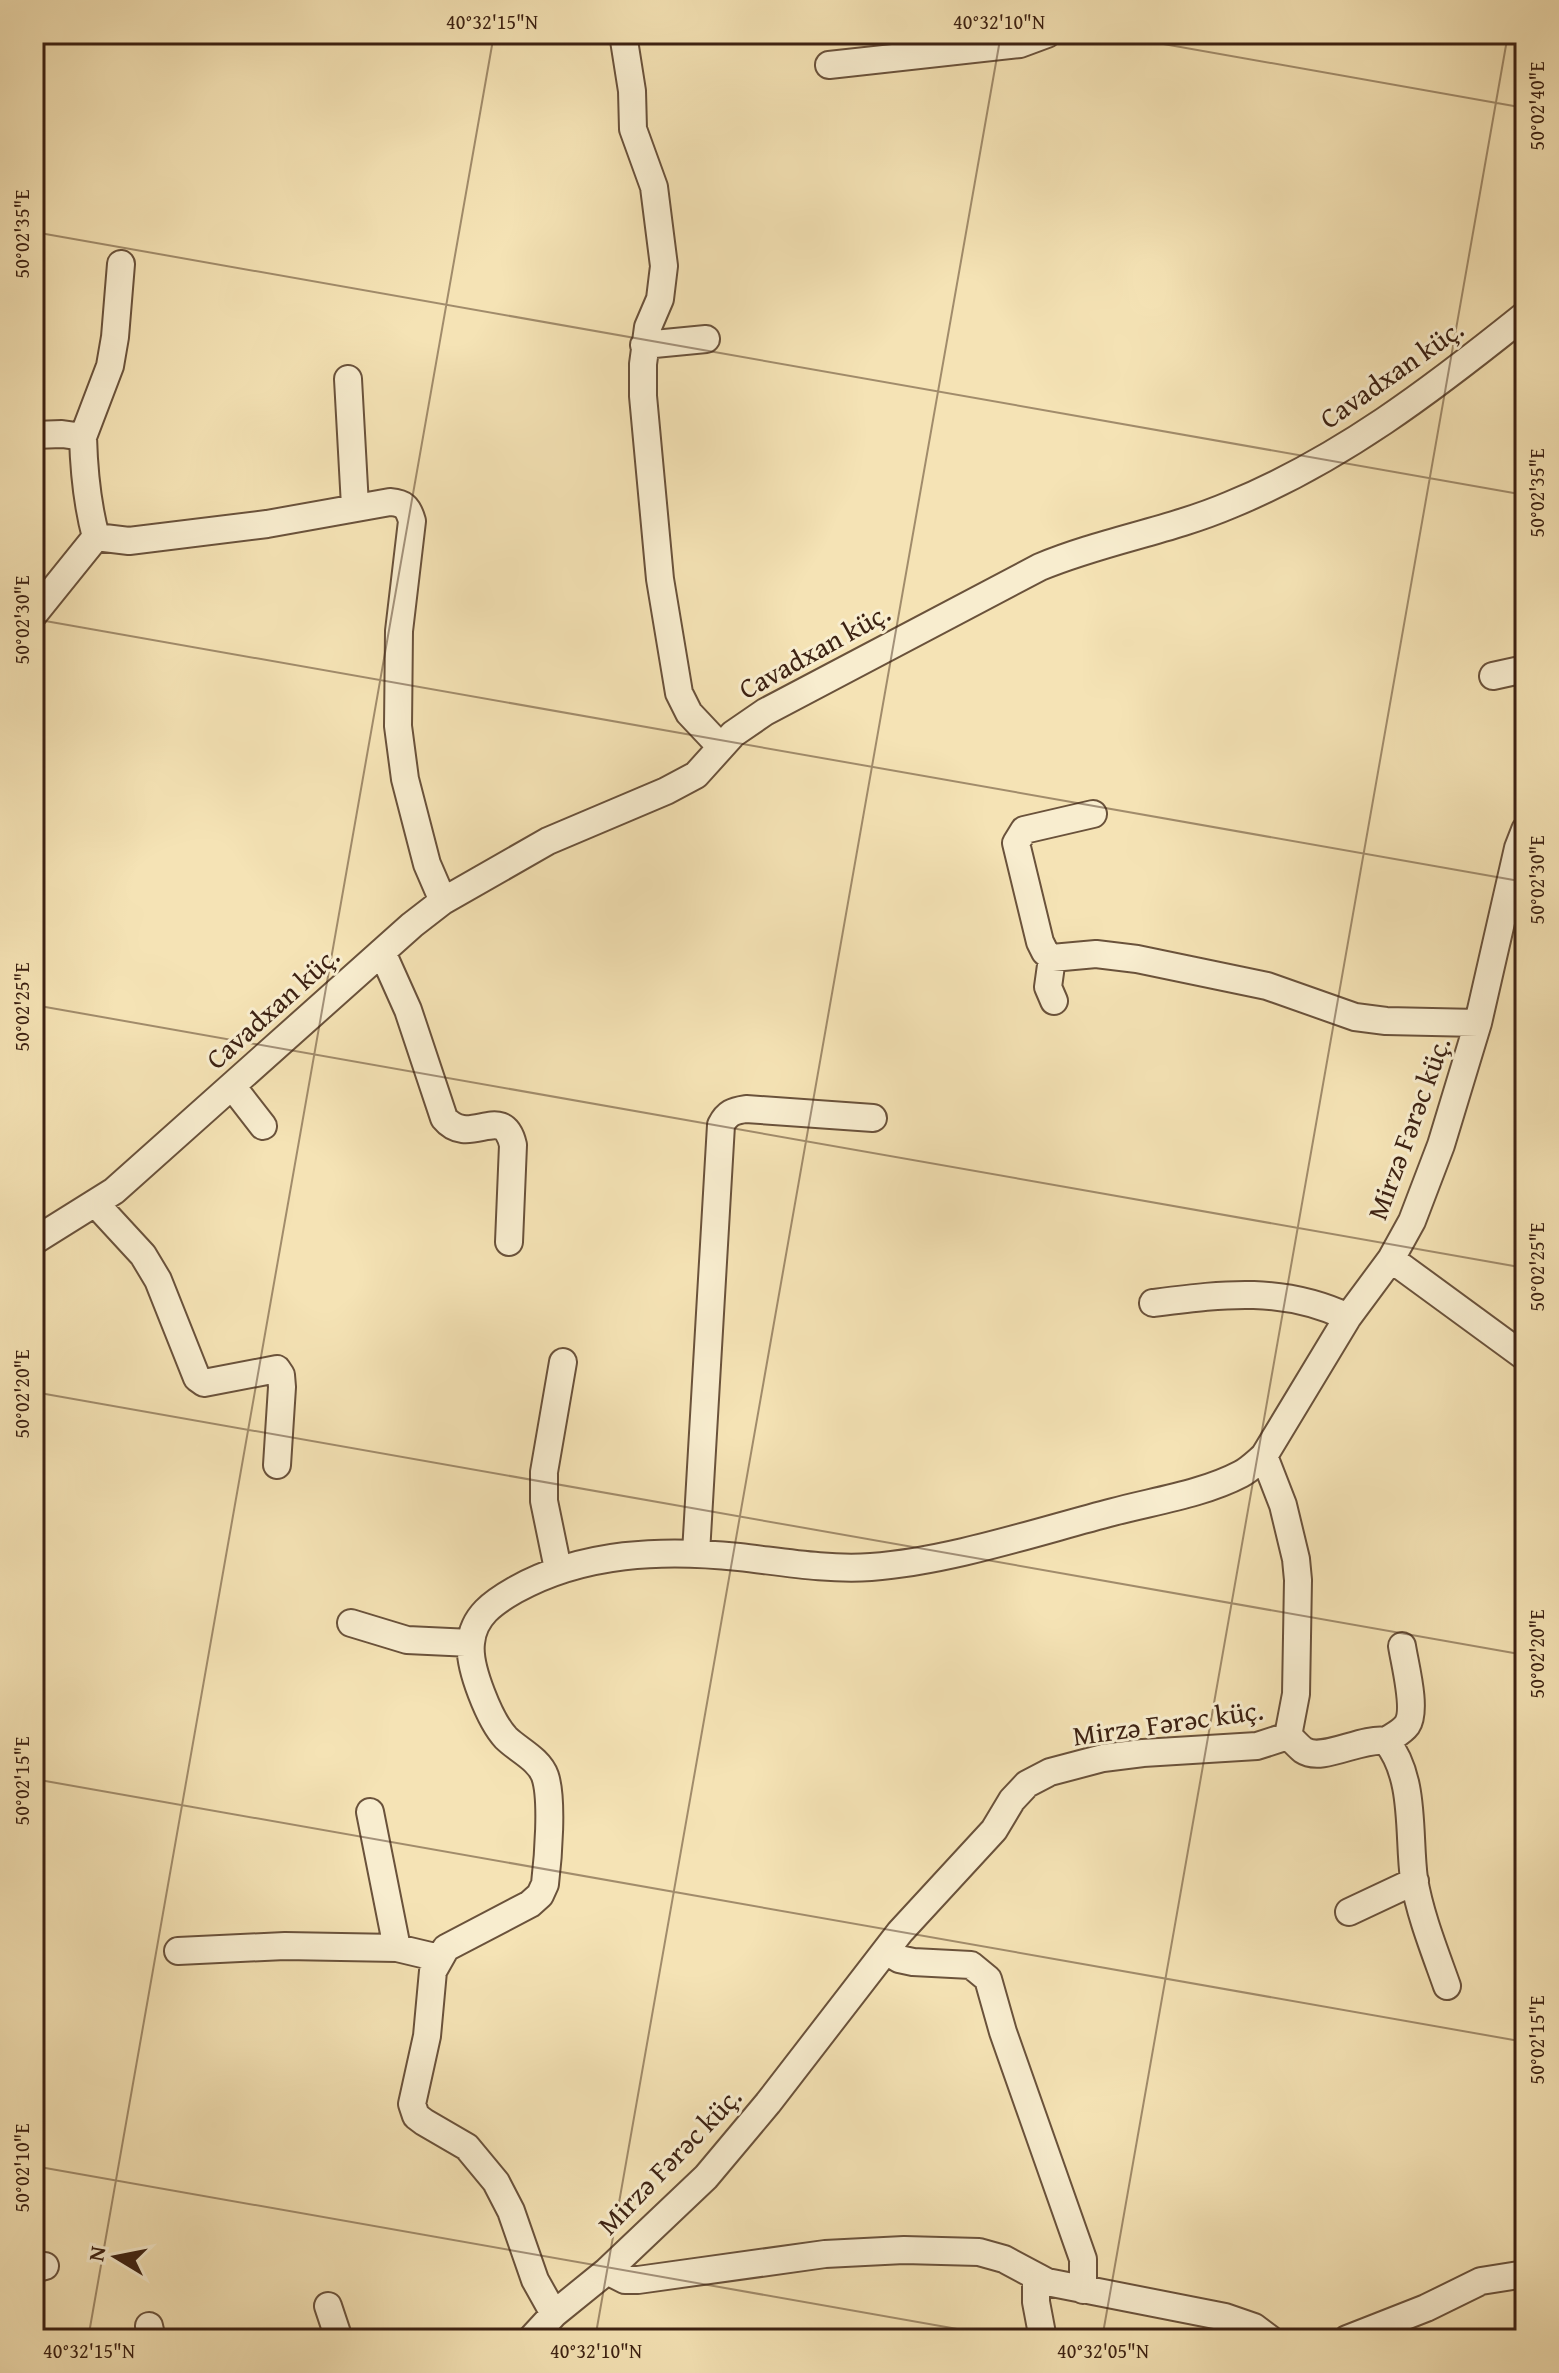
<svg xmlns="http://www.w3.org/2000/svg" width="1559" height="2373" viewBox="0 0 1559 2373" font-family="'Gentium Book Plus',serif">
	<rect width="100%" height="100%" fill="#f5e3b5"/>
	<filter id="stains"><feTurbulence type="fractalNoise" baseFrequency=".0025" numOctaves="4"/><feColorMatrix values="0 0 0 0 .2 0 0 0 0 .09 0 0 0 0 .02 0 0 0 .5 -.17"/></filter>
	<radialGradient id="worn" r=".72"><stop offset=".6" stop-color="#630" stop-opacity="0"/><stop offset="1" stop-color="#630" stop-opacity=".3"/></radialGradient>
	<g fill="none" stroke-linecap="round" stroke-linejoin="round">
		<defs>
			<path id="street" d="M623,34L632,91L633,129L654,187L664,266L660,299L648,327L643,364V396L660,579L679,693L689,713L721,747
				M829,65L1020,44L1047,34
				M644,345L706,339
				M348,379L355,506
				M34,435L62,434L83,437C84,472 87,504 96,537L129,541L267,524L390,502C404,503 408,507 412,521L399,631L398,726L405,779L427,864L443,901
				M83,437L110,366L115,337L121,264
				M34,614L96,537
				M1493,676L1525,669
				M1093,814L1024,830L1016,843L1040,942L1045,952L1052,958L1096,954L1137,959L1267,986L1355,1017L1386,1021L1478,1023
				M382,952L408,1010L444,1118C469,1149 503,1101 513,1145L509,1242
				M1052,958L1048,987L1054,1001
				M232,1086L263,1126
				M96,1204L143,1255L158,1280L197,1378L204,1383L277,1369L281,1375L282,1387L277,1465
				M34,1241L114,1191L412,925L443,901L548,841L666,791L696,775L733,734L765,712L1040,567C1102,541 1169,531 1230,505C1340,460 1433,389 1525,315
				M1391,1259L1525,1357
				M1153,1303C1224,1294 1282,1286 1348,1317
				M696,1553L721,1125C727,1113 733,1111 746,1109L873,1118
				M558,1569L544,1501V1472L563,1362
				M351,1623L407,1640L471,1643
				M1288,1736C1293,1740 1298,1746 1303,1750C1322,1763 1361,1737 1386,1741C1416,1777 1408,1835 1414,1879C1420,1915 1435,1952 1447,1986
				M1386,1741C1393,1736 1402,1732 1407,1725C1417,1710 1405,1665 1402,1646
				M370,1812L397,1948
				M1349,1912L1415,1881
				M178,1951L285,1946L397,1948L439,1958
				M886,1951L899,1959L913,1962L971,1965L988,1979L1003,2032L1083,2259V2290
				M34,2269L45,2266
				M607,2271L625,2280H638L825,2254L904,2250L979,2252L1004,2259L1047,2282L1225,2317L1254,2327L1270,2339
				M1036,2277V2302L1043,2339
				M328,2306L339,2339
				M554,2314L535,2280L511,2211L496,2182L467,2147L424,2122L416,2116L412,2104L427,2036L433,1971L446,1948L530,1904L540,1895L545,1884C548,1859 553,1799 545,1776C539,1759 518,1750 506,1738C490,1721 468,1667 471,1643C473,1616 494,1602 515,1590C583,1552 663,1549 739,1557C783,1562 827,1570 871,1567C950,1561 1036,1532 1113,1512C1154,1501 1203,1494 1241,1474C1249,1470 1257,1462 1264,1456
				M149,2326L152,2339
				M531,2339L554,2314L607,2271L706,2177L768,2103L900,1932L994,1830L1012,1800L1027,1784L1050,1772L1103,1758L1143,1753L1257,1746L1288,1736L1296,1694L1298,1580L1296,1559L1283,1505L1264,1456L1348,1317L1391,1259L1412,1221L1441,1145L1478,1023L1518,848L1525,830
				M1347,2339L1426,2308L1481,2281L1525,2274"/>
		</defs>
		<!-- street casing -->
		<use href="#street" stroke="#6a523b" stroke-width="30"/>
		<!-- street -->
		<use href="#street" stroke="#f8edcf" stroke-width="26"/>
	</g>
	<!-- ticks -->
	<path fill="none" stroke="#3c2112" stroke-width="2" stroke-opacity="0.45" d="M1107,34L1525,108M34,232L1525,495M34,619L1525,882M34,1005L1525,1268M34,1392L1525,1655M34,1779L1525,2042M34,2166L1014,2339M88,2339L494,34M595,2339L1001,34M1102,2339L1508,34"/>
	<g text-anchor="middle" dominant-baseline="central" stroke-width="6" stroke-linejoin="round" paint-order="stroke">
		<!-- street labels -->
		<g font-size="28" fill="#3c2112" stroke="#f8edcf">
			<text transform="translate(1391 373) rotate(-35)">Cavadxan küç.</text>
			<text transform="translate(814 650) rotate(-29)">Cavadxan küç.</text>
			<text transform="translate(272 1007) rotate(-42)">Cavadxan küç.</text>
			<text transform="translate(1408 1128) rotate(-70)">Mirzə Fərəc küç.</text>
			<text transform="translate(1168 1722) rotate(-8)">Mirzə Fərəc küç.</text>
			<text transform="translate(669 2160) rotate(-46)">Mirzə Fərəc küç.</text>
		</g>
	</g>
	<!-- margin -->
	<rect width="1559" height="2373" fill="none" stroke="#f5e3b5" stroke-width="88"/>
	<!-- north arrow -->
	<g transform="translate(116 2257) rotate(280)" stroke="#f8edcf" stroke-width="6" paint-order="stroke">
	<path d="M0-6L14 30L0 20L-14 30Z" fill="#3c2112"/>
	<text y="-12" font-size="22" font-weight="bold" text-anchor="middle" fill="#3c2112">N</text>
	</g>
	<rect x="44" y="44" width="1471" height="2285" fill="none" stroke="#3c2112" stroke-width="3"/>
	<g font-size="20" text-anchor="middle" fill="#3c2112">
		<text x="492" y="29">40°32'15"N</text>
		<text x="999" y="29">40°32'10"N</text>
		<text transform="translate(1537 106) rotate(-90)" y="7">50°02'40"E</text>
		<text transform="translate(22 234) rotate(-90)" y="7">50°02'35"E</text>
		<text transform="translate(1537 493) rotate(-90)" y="7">50°02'35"E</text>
		<text transform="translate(22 620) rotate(-90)" y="7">50°02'30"E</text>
		<text transform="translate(1537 880) rotate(-90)" y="7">50°02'30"E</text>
		<text transform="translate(22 1007) rotate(-90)" y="7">50°02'25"E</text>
		<text transform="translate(1537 1267) rotate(-90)" y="7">50°02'25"E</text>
		<text transform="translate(22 1394) rotate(-90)" y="7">50°02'20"E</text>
		<text transform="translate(1537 1654) rotate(-90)" y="7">50°02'20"E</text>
		<text transform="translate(22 1781) rotate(-90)" y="7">50°02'15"E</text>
		<text transform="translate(1537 2040) rotate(-90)" y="7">50°02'15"E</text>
		<text transform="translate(22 2168) rotate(-90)" y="7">50°02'10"E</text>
		<text x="89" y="2358">40°32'15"N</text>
		<text x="596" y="2358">40°32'10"N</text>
		<text x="1103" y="2358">40°32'05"N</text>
	</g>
	<rect width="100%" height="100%" filter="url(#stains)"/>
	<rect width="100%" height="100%" fill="url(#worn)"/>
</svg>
